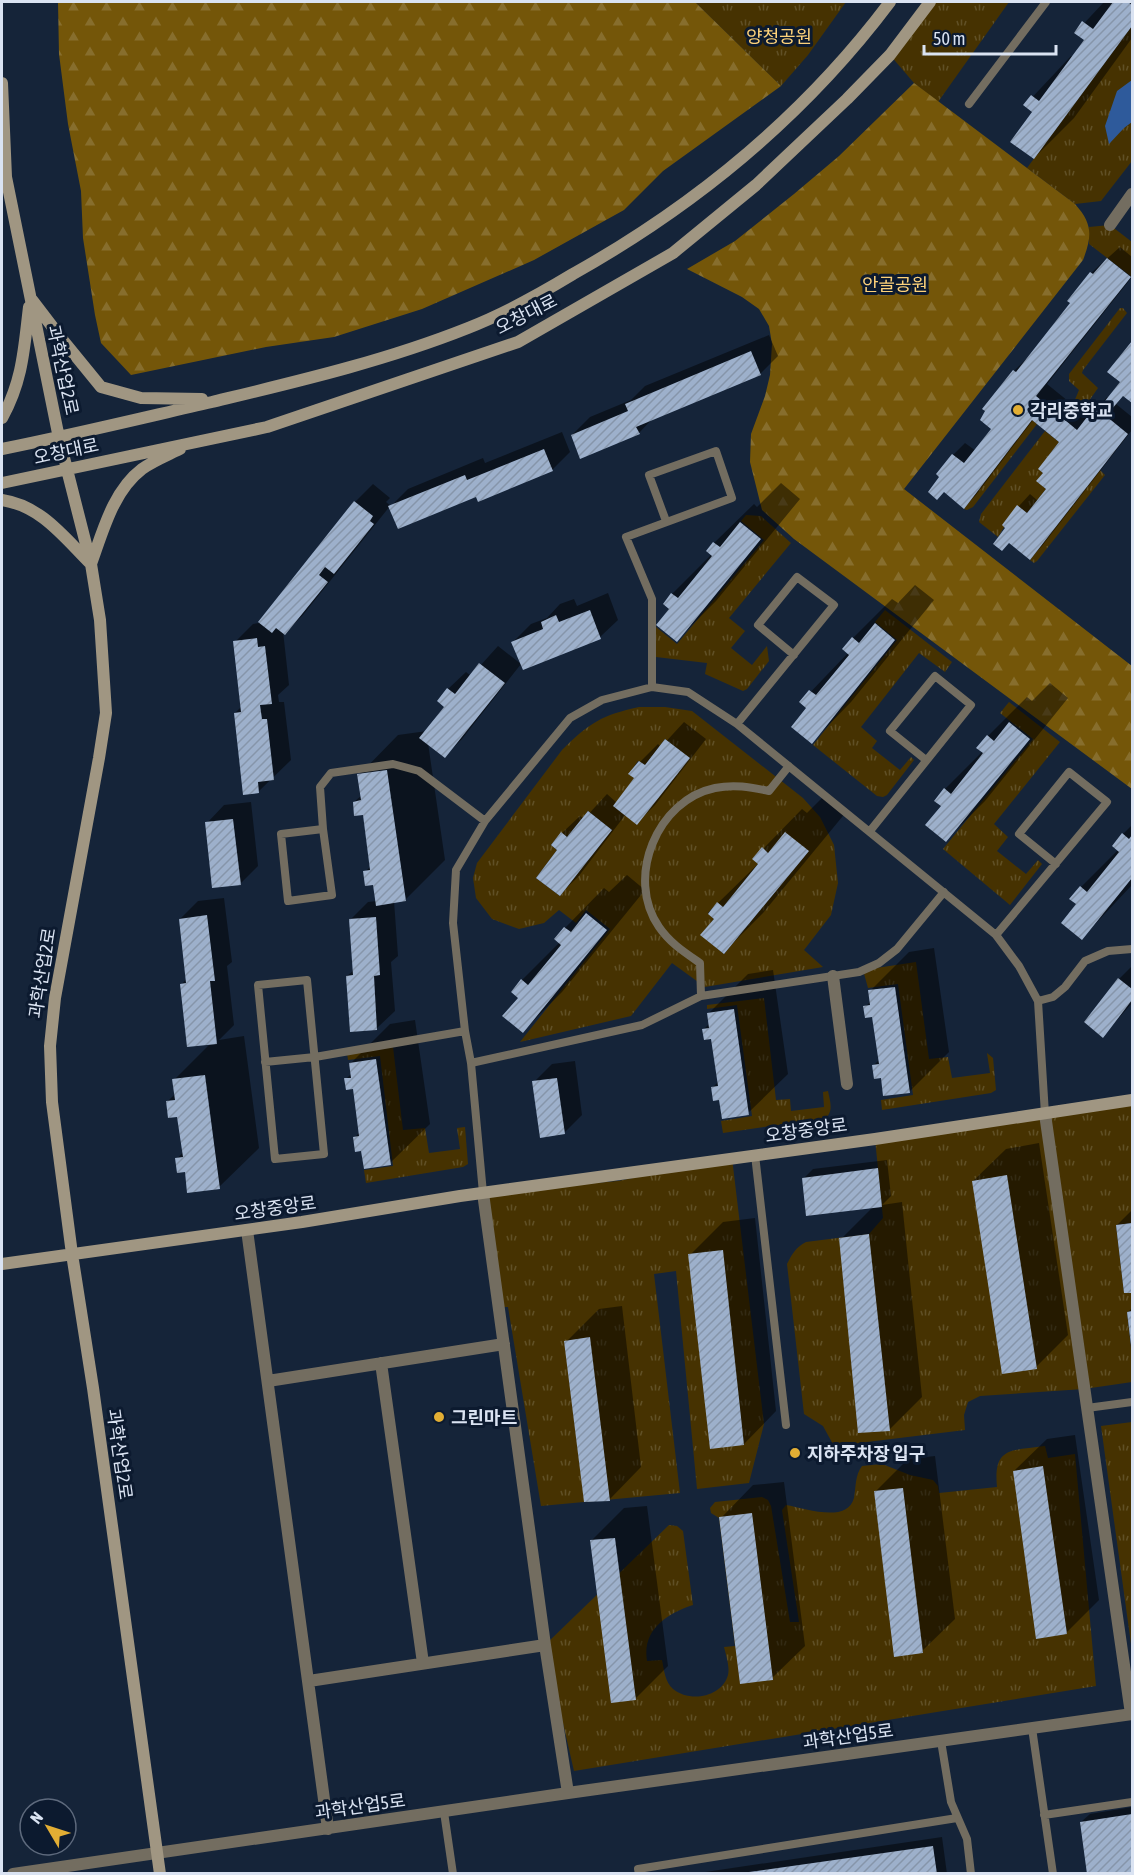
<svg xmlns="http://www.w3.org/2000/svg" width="1134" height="1875" viewBox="0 0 1134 1875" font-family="'Asap Condensed','Noto Sans KR',sans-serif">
	<defs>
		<pattern id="grass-tufts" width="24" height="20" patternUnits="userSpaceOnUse" patternTransform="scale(1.5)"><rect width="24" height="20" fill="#463201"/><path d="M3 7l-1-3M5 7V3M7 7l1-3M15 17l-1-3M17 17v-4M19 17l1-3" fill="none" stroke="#605026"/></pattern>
		<pattern id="forest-firs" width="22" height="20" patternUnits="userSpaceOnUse" patternTransform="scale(1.5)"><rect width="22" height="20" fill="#745609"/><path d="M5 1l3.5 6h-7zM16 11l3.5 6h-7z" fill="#876e2d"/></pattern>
		<pattern id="building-hatch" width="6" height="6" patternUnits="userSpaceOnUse" patternTransform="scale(1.5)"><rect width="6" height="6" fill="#9db0cb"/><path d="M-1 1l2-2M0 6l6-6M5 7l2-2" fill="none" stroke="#8695aa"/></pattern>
	</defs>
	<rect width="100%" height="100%" fill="#152439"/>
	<!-- grass -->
	<path fill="url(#grass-tufts)" fill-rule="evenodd" d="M695,2H846L808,55L781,86Z
		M930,2H1009L938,102L914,83L890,55Z
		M1132,26V161L1101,201L1075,204L1027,168Z
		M1110,225L1132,242V277L1089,244V227Z
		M1120,308H1123L1127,313L1083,370L1082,373L1098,388L1084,408H1081L1074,402L1079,390L1069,381V374Z
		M1032,420L1037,424L973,507L967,510L964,509Z
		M1045,431L1059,442L1039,469L1043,473L1037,481L1046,489L1027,513L1017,506L998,537L979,522L981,514Z
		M1100,470L1105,475L1037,561L1034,563L1030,560Z
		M746,515L761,516L791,543L729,618L745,631L731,648L752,665L767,646L769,661L747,689L743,691L705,674L707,663L656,657V627L677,644L764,540L741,521Z
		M885,610L952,662L945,672L919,653L861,727L877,741L872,748L900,770L911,757L914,760L887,795L883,797L877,796L813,745L897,640L875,622Z
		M1009,702L1060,742L994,824L1008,837L997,851L1026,874L1038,860L1042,864L1010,905L943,849L1033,739L1000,713Z
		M639,707H665L692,711L803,798L820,817L834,845L838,883L831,915L804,950L823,967L705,987L672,963L631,1016L520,1042L610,929L586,910L576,923L559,910L544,923L519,929L492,919L476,898L473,878L477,863L562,750C589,723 602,715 639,707ZM665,739L689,758L634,778L629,774L638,761L645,765ZM588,811L612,830L560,896L536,878L557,850L551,845L561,833L567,837ZM762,848L768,853L808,852L724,954L701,935L714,919L708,913L717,903L723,907L758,864Z
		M916,962L929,1059L948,1057L952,1078L990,1073L987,1053L993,1058L996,1090L991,1093L882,1110L881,1100L913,1095L898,984L868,988L863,970Z
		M764,998L776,1100L790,1099L791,1111L824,1107L823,1092L828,1091C830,1101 834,1112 825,1118L723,1133L721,1121L752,1116L737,1005L707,1009V1005Z
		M393,1047L403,1130L425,1128L429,1153L460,1149L457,1128L465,1127L468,1164L463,1167L366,1183L364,1170L393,1166L380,1056L348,1060L347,1053Z
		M1132,1100V1223L1116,1225L1124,1292L1132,1293V1311L1127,1312L1132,1357V1382L1084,1389L980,1396L968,1402L964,1415L965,1430L834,1446L823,1426L804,1414L787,1264C792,1254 796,1247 806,1242L869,1234L883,1218L875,1139Z
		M732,1158L764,1424L749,1483L697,1489L676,1271L654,1274L680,1493L541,1506L508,1307H499L483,1193L618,1181Z
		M1132,1422V1644H1131L1101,1426Z
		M1045,1446L1048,1458L1075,1454L1096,1686L574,1771L545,1645L669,1525L677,1526L683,1531L693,1605C666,1614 642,1630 647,1661L662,1660C664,1670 665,1682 673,1689C690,1703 722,1697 728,1675C730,1667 726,1655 724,1647L735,1646L719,1518L711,1513L710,1508L715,1502L762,1497L768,1500L771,1506L790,1622H799L782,1510L786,1505C805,1508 847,1524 854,1498C856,1487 855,1475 862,1466L882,1464L910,1475L933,1480L938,1486L939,1493L997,1487C993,1446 1012,1451 1045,1446Z"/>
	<!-- forest -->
	<path fill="url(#forest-firs)" d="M58,2H695L781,86L663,171L624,210L534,260L422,309L334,337L266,347L131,375L101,343L95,315L83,238L81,191L68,124L59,54Z
		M914,83L1075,204C1093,224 1092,236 1083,260L904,489L1132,666V789L794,539L762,510L750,462L751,434L765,396L770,375L772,344L769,326L759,309L742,297L687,269L735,241L794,194L839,156Z"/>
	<!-- water -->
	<path fill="#2e5a9b" d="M1132,80V122L1124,128L1109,144L1105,126L1117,91Z"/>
	<!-- shadow -->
	<path fill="#0007" d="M1104,2H1132V38L1074,118L1034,158V112L1025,105L1071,56L1073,57L1086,40L1076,32Z
		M1120,247L1132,257V277L1047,384L1089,418L1107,397L1109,398L1122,382L1109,372L1132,344V401L1124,394L1116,404L1132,417V430L1042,546L1030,558L1007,528L1019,506L1030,494L1038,501L1048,488L1045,472L1061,441L1033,420L976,495L964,507L953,455L965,443L976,451L993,429L987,411L984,409L1014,371L1026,359L1028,360L1072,303L1091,273Z
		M769,335L778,356L760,374L653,418L639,433L572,435L590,417L631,400L645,386Z
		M562,432L570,452L552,470L477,495L390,506L303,615L285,633L283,631L289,685L278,695L279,702H284L291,760L258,792L235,713L242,706L235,642L253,624L259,623L355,502L373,484L390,498L386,502L391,506L408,489L483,458L485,463Z
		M781,483L800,499L716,601L677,640L671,608L672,594L712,554L708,551L714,543L754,504L757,507Z
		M915,585L934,600L851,702L812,742L808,708L801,702L848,653L853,638L892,599L898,603Z
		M608,593L618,620L600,637L513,642L531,624L547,618L560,604L574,599L577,606Z
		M498,646L521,664L462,739L445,756L428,743L445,860L405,900L394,901L398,956L391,962L395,1011L377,1028L347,976L354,970L350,920L368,902L377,901L374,883L365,872L371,866L364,813L354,802L362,795L359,775L398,735L427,731L446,707L448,689L466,672L471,676Z
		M1050,683L1068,698L985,801L946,840L945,789L983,751L988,736L1027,697L1032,701Z
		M684,722L706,739L655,805L637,823L626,814L578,877L560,894L559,850L562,833L580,816L584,819L607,794L617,803L637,778L640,762L658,744L661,747Z
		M826,794L847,811L763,913L724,952L716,918L718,903L759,863L763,849L802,809L807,813Z
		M251,802L258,866L240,884L207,823L224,805Z
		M1132,825V885L1082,938L1079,904L1081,887L1119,849L1123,834Z
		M627,875L645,890L562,992L523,1031L520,997L522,980L560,942L565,928L604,888L609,892Z
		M224,898L232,962L227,966L234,1025L219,1040L244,1036L259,1148L219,1187L186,1170L177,1159L183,1152L178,1115L168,1101L176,1093L174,1080L211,1043L182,984L187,978L180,919L198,901Z
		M934,948L949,1052L910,1091L882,1077L873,1066L879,1060L873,1015L865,1007L871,1001L870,991L909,952Z
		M1132,966V1003L1103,1036L1119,979Z
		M773,970L788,1074L748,1113L721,1099L712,1088L718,1082L712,1037L704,1029L710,1023L709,1013L748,974Z
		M415,1020L430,1124L390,1163L363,1149L354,1138L360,1132L354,1087L346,1079L352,1073L351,1063L390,1024Z
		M575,1061L582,1115L564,1133L534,1082L552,1064Z
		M1039,1143L1068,1335L1036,1367L973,1181L1006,1149Z
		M887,1160L891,1196L882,1205L902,1202L922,1397L890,1429L841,1239L874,1206L804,1178L813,1169Z
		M1132,1210V1291H1126L1117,1225Z
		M755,1218L776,1411L744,1444L690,1255L723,1222Z
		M622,1306L641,1467L609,1500L566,1342L599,1309Z
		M1132,1308V1345L1128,1312Z
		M1075,1435L1099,1600L1066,1633L1014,1471L1047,1439Z
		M935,1456L955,1619L922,1651L876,1491L908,1459Z
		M784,1482L805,1646L772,1678L721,1518L753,1485Z
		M647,1506L668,1666L636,1698L591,1541L624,1508Z
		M1132,1807V1874H1088L1081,1822L1090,1814Z
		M942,1837L947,1874H692Z"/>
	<!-- building -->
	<path fill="url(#building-hatch)" d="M1113,2H1128L1132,5V26L1034,159L1010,142L1032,112L1023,105L1031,95L1039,101L1084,40L1074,33L1082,21L1093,29Z
		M1107,258L1131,277L1036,396L1077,430L1094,408L1097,411L1120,382L1107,372L1132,341V403L1123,396L1106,416L1128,434L1030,560L1009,543L1002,551L993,544L1005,528L1002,525L1017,505L1027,513L1046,489L1036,481L1043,473L1038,469L1059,442L1032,420L964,509L944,492L937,500L928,492L939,477L936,474L952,454L964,463L991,429L980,420L985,411L982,409L1013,370L1016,372L1070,303L1067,301L1090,272L1093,274Z
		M751,351L761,375L636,427L640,434L580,459L571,435L628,411L625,404Z
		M544,449L553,471L478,502L476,497L398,529L388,506L465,475L467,480Z
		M354,501L373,516L370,521L374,524L334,574L325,567L319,575L328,582L285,635L276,628L272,633L258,622Z
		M740,522L761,539L677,642L656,625L669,609L663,604L671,593L678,598L712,556L706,551L713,542L720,547Z
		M590,610L601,639L523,670L511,642L543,629L541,622L556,615L559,622Z
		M875,623L895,640L812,744L791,727L806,708L799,702L809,690L816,695L849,655L842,649L852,637L859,643Z
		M257,638L258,647L265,646L272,704L260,705L262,719H267L274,780L258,782L259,793L243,795L234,713L241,712L233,641Z
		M479,663L505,683L445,758L419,738L444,707L437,701L447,688L455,694Z
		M1009,722L1030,739L946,842L925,825L941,806L934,801L944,788L951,794L983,753L976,748L987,735L994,741Z
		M665,739L690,758L637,825L613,806L634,778L628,774L639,761L645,765Z
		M387,770L406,901L376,906L373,885L365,886L363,871L370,870L363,815L354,816L353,802L361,800L357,774Z
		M588,811L612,830L560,896L536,878L557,850L551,845L561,832L567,837Z
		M233,819L241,885L212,888L205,822Z
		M785,832L809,851L724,954L700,935L714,919L708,914L717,902L723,907L758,864L752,859L762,847L768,853Z
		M1122,833L1129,839L1132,835V878L1082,940L1061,923L1076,904L1069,899L1080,886L1087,892L1119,852L1112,846Z
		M586,913L607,930L523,1033L502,1016L518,998L511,992L521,979L528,985L561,945L554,939L564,927L571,932Z
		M207,915L215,981H210L217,1044L187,1047L180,984L186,983L179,919Z
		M376,917L380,975L374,976L377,1030L350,1032L346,976L353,975L349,919Z
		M1118,978L1132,989V1000L1103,1038L1084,1022Z
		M895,987L910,1093L883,1096L881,1078L874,1079L872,1065L879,1064L872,1017L865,1018L863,1006L870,1005L868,990Z
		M734,1009L749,1115L722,1119L719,1100L713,1101L711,1087L718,1086L711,1039L704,1040L702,1029L709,1028L707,1013Z
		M376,1059L391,1165L364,1169L361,1151L355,1152L353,1137L359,1136L353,1089L346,1090L344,1078H351L349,1063Z
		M205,1075L220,1189L187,1193L185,1172L177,1173L175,1158L183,1157L177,1117L168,1118L166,1101L175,1100L172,1079Z
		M557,1078L565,1134L540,1138L532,1081Z
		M878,1168L882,1207L806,1216L802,1178Z
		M1007,1175L1037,1369L1002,1374L972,1181Z
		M1132,1223V1293H1124L1116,1225Z
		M869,1234L890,1431L858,1433L839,1238Z
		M723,1250L744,1445L710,1449L688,1254Z
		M1132,1311V1345H1131L1127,1312Z
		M590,1337L610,1501L584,1502L564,1341Z
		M1043,1466L1067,1634L1036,1639L1013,1471Z
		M903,1488L923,1653L894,1657L874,1491Z
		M752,1513L773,1680L740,1684L719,1517Z
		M615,1538L636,1700L611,1703L590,1540Z
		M1132,1814V1874H1087L1080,1822Z
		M933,1846L937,1874H749V1872Z"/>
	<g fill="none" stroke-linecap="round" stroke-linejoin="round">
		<!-- lane -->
		<path stroke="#736d60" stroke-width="8" d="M969,104L1046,2
			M652,687V599L626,537L732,498L716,451L649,475L666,521
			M737,724L834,605L797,577L758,625L794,655
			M323,829L281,834L288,901L332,895L323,829L320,787L331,773L393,764L419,771L485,821
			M870,831L971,705L935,676L890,731L926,760
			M996,935L1107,802L1069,772L1019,834L1056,864
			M307,980L324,1154L275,1159L258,985Z
			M701,996L700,963C684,952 670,943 659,927C625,878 657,800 715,788C734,784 750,787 769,791L789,766
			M1038,1001L1053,997L1065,987L1085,961L1108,951L1132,949
			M265,1062L315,1057L465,1031
			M471,1063L642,1025L701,996L859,972L879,963L897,949L944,892
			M755,1155L786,1425
			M483,1193L471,1063L465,1031L453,923L456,870L485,821L570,718L602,700L652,687L688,692L737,724L996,935L1019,966L1038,1001L1045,1114
			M1087,1408L1132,1402
			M1032,1728L1053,1874
			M941,1741L951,1802L967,1839L971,1874
			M444,1812L453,1874
			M1044,1815L1132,1802
			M639,1874L638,1869L957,1818"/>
		<!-- street -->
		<path stroke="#736d60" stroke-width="12" d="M1110,225L1132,194
			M833,976L847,1084
			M1045,1114L1131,1714
			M483,1193L545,1645L568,1793
			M247,1230L328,1829
			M381,1363L423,1663
			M268,1381L504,1344
			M309,1681L545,1645
			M13,1874L568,1793L1132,1714"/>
		<!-- secondary -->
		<path stroke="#a09682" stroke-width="12" d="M2,83L6,177L59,438L91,564L100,620L106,713L99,758L55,998L50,1046L52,1102L72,1254L93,1388L160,1874
			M32,300L61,338L101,387L141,398L202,399
			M2,418C23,380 24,348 29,307
			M2,449C72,435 142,418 212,402C299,381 385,361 468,328C504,314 540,294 573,274C696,205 805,115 890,2
			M2,483L267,427L518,342L673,253L756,185L847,99L890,55L930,2
			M2,500C41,506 63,536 90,563
			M91,564C103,531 113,491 142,469C153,461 168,455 180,449
			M2,1264L302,1222L460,1196L875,1139L1132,1100"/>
	</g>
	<!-- markers -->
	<g fill="#e2ae34" stroke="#0c1a2f" stroke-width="2">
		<circle cx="1018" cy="410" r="6"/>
		<circle cx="439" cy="1417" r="6"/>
		<circle cx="795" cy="1453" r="6"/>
	</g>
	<g text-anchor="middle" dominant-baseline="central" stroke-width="6" stroke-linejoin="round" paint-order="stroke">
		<!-- park labels -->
		<g font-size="18" fill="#fdd27a" stroke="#0c1a2f">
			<text x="779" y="36">양청공원</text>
			<text x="895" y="284">안골공원</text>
		</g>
		<!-- street labels -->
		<g font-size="18" fill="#dae3f2" stroke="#0c1a2f">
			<text transform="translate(526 314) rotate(-27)">오창대로</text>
			<text transform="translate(63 370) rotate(78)">과학산업2로</text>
			<text transform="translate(66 451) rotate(-12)">오창대로</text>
			<text transform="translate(42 973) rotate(-81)">과학산업2로</text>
			<text transform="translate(806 1130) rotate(-8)">오창중앙로</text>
			<text transform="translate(275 1208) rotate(-8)">오창중앙로</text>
			<text transform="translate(120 1454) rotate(82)">과학산업2로</text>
			<text transform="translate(848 1736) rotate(-8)">과학산업5로</text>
			<text transform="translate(360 1806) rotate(-8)">과학산업5로</text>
		</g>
		<!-- poi labels -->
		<g font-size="18" font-weight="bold" fill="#dae3f2" stroke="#0c1a2f" text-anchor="start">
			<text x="1030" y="410">각리중학교</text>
			<text x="451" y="1417">그린마트</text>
			<text x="807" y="1453">지하주차장 입구</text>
		</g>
	</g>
	<!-- border -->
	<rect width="1134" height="1875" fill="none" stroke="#dae3f2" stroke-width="6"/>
	<!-- north arrow -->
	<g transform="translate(48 1827) rotate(309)"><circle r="28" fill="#0c1a2f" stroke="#5e6a7d" stroke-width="1.5"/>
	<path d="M0-4.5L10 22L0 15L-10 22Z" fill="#e2ae34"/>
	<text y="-9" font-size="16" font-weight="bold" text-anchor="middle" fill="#dae3f2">N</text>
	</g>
	<!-- scale -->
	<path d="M924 45v9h132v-9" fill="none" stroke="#dae3f2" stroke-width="3"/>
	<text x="933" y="45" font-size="18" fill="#dae3f2" stroke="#0c1a2f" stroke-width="4.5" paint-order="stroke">50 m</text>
</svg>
